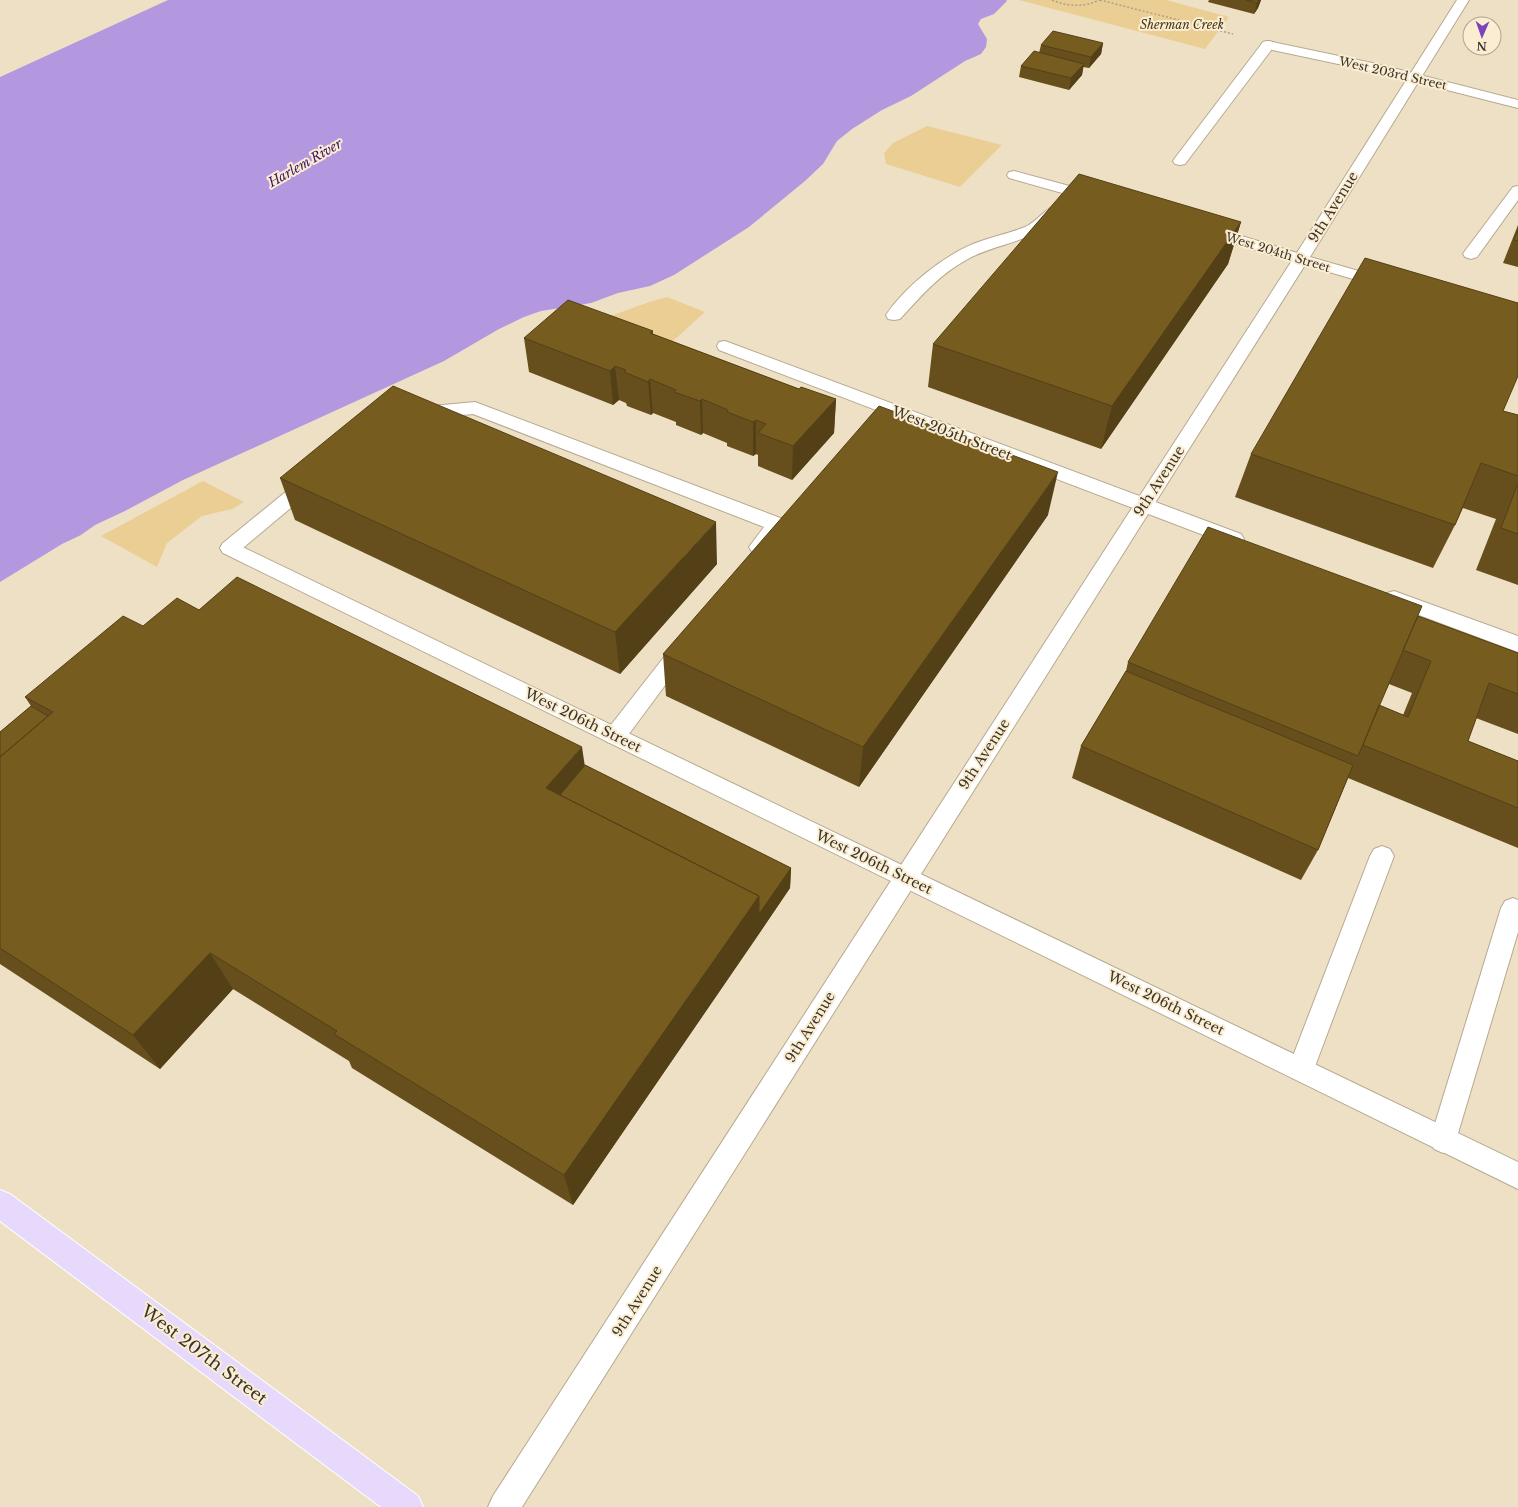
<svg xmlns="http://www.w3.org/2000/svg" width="1518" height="1507" viewBox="0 0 1518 1507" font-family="'Libre Baskerville',serif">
	<rect width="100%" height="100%" fill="#eee0c5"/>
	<!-- green -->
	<path fill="#ebce94" d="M1019,0H1166L1229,17L1205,49Z
		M927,126L1002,145L960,187L886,164L884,153L893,143Z
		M667,297L705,312L651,361L586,325C613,316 640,304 667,297Z
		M203,481L244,502L232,509L202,516L167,543L157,567L101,536Z"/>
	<!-- water -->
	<path fill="#b498df" d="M168,0H1006L1007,1L994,14L981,19L978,24L987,39L986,47L981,54L965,61L911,96L882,110L852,129L837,141L823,164L805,181L749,227L674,275L650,286L618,293L591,303L541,311L524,317L499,329L444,361L183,480L125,511L95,525L81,535L62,544L0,582V77Z"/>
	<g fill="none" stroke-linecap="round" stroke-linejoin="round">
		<defs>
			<path id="lane" d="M1268,41L1273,42L1275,45L1185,164L1180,165L1175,164L1173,161L1175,158L1263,42Z
				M1518,186V200L1477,257L1471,259L1465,257L1463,254L1465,251L1513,187Z
				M1055,206L1060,208L1063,211C1041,242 997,242 966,260C940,274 920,297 900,319L894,320L888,319L886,315C905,287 942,257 973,244C990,237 1008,234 1025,227C1037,222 1044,209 1055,206Z
				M475,402L783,519L786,524L766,552L759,554L752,552L749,547L764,527L473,414L421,419L415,417L412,413L415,409L421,407Z
				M311,475L318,477L320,481L318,485L237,553L230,555L223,553L220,548L223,543L304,477Z
				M682,640L689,643L692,648L689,653L623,742L615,744L607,742L604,736L607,730L675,643Z
				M1382,846L1390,849L1394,856L1314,1069L1310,1078L1301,1081L1292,1078L1288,1069L1370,856L1374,849Z
				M1513,898L1518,900V932L1456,1140L1452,1149L1443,1153L1434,1149L1430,1140L1501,908L1505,901Z"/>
			<path id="street" d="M1268,41L1377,64L1518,100V108L1376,72L1263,48L1261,45L1263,42Z
				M1014,171L1099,194L1102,197L1099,200L1094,202L1009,178L1007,175L1009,172Z
				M1206,225L1307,256L1309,259L1307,262L1301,264L1201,233L1198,230L1201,227Z
				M725,341L1241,534L1244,539L1241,544L1234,546L1227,544L719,350L717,346L719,342Z
				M230,541L1518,1162V1189L223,553L220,548L223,543Z
				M1394,591L1518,636V652L1387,603L1384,598L1387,593Z"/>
			<path id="secondary" d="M1457,0H1469L1310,257L1390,280L1392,283L1390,286L1384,288L1305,265L522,1507H488L493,1496L1293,259Z"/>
			<path id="primary" d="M0,1190L10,1194L418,1496L423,1507H381L0,1221Z"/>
		</defs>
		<!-- lane casing -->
		<use href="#lane" stroke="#b6a990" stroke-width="2"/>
		<!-- street casing -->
		<use href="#street" stroke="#b6a990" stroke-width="2"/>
		<!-- secondary casing -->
		<use href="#secondary" stroke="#b6a990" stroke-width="2"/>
		<!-- primary casing -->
		<use href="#primary" stroke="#fff" stroke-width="2"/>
		<!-- path -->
		<path stroke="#aaa08b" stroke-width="1.5" stroke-dasharray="2 2" stroke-linecap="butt" d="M1052,0C1068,7 1084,7 1100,0
			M1100,0L1233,34"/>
		<!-- lane -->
		<use href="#lane" fill="#fff" fill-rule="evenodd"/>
		<!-- street -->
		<use href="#street" fill="#fff" fill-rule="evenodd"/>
		<!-- secondary -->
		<use href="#secondary" fill="#fff" fill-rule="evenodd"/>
		<!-- primary -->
		<use href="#primary" fill="#e6d9fb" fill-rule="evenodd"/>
	</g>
	<!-- wall -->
	<path fill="#664f1c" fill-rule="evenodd" d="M1209,0H1261L1258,8L1254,14L1208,2Z
		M1103,43L1101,54L1089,68L1083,67L1082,75L1069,90L1019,77L1021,66L1039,53L1041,45Z
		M1241,222L1228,264L1101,449L928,387L933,344Z
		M1518,225V267L1503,263Z
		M653,331V334L799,389L836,399L834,433L792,480L758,466V455L756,454L753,456L727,446V443L703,433L701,435L676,425V422L653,413L651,415L627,406L626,403L619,400L613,405L529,372L524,338Z
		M1503,411L1518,415V585L1476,570L1496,519L1463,508L1455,525L1433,568L1235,497L1251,454Z
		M280,478L717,564L620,674L295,520Z
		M1048,515L859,787L666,696L663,654Z
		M199,610L585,765L791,868L790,888L573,1205L352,1068L349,1061L233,989L160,1069L0,964V732L31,706L25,697L143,626Z
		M1418,616L1518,653V734L1476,718L1468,741L1518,761V848L1348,778L1318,850L1301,880L1072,778L1081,746L1126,671L1128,662ZM1389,684L1412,693L1403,715L1379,705Z"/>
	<!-- shaded-wall -->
	<path fill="#534016" d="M1259,0H1261L1258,8L1254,14L1257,3Z
		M1103,43L1101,54L1089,68L1091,57Z
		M1084,64L1082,75L1069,90L1071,78Z
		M1241,222L1228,264L1101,449L1112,406Z
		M615,366L619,400L613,405L610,371Z
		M650,379L653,413L651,415L648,382Z
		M702,399L703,433L701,435L700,401Z
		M836,399L834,433L792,480L793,446Z
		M756,420V454L753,456V422Z
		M1058,472L1048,515L859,787L863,747Z
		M716,522L717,564L620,674L615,632Z
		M582,747L588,787L550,806L546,788Z
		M791,868L790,888L759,934V914Z
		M759,896V934L573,1205L564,1175Z
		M210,953L233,989L160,1069L133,1035Z"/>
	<!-- building -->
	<path fill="#775c20" stroke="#534016" d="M1246,0H1259L1257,3Z
		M1053,31L1103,43L1091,57L1041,45Z
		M1034,51L1084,64L1071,78L1021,66Z
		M1079,174L1241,222L1112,406L933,344Z
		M1518,230V241L1514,240Z
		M1365,258L1518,303V376L1503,411L1518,415V476L1481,463L1455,525L1251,454Z
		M568,300L653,331L650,333L799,389L801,387L836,399L793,446L758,433L766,424L756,420L753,422L727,412L728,410L702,399L700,401L674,392L676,390L650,379L648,382L624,372L626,370L615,366L610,371L524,338Z
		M393,386L716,522L615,632L280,478Z
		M879,406L1058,472L863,747L663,654Z
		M1518,483V534L1501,528Z
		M1208,527L1422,606L1358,756L1128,662Z
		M237,577L582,747L546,788L759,896L564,1175L334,1034L337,1031L210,953L133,1035L0,948V757L53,712L25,697L123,616L143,626L177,598L199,610Z
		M1418,616L1518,653V694L1489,683L1468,741L1518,761V808L1363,745L1379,705L1408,717L1431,661L1403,650Z
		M1126,671L1353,765L1318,850L1081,746Z
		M31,706L48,716L0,757V732Z
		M585,765L791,868L759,914V896L560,795Z"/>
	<g text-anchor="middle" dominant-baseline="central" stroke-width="4" stroke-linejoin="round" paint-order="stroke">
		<!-- far-park labels -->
		<g font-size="12" font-style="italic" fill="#453614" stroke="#fbedd2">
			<text x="1182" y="24">Sherman Creek</text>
		</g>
		<!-- far-street labels -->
		<g font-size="12" fill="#3a352a" stroke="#fbedd2">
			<text transform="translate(1393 73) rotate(13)">West 203rd Street</text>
			<text transform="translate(1278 252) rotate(17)">West 204th Street</text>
		</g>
		<!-- far-water labels -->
		<g font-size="13" font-style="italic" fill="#3d1266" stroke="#fbedd2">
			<text transform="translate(305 163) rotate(-30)">Harlem River</text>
		</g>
		<!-- street labels -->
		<g font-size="14" fill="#3a352a" stroke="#fbedd2">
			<text transform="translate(1333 207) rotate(-58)">9th Avenue</text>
			<text transform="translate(952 433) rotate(21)">West 205th Street</text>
			<text transform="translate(1159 481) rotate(-57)">9th Avenue</text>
			<text transform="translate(583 720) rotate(26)">West 206th Street</text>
			<text transform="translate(984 754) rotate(-57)">9th Avenue</text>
			<text transform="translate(874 862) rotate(26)">West 206th Street</text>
			<text transform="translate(1166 1003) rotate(26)">West 206th Street</text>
			<text transform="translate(810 1027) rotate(-58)">9th Avenue</text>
			<text transform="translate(637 1301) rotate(-58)">9th Avenue</text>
		</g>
		<!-- near-street labels -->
		<g font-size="17" fill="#3a352a" stroke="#fbedd2">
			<text transform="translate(204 1355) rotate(37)">West 207th Street</text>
		</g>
	</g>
	<!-- north arrow -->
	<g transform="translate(1482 36) rotate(182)"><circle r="19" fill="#fbedd2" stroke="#aea38f"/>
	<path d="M0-3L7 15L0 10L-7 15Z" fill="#7b43ba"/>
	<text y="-6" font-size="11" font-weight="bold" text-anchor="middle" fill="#3a352a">N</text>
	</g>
</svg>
